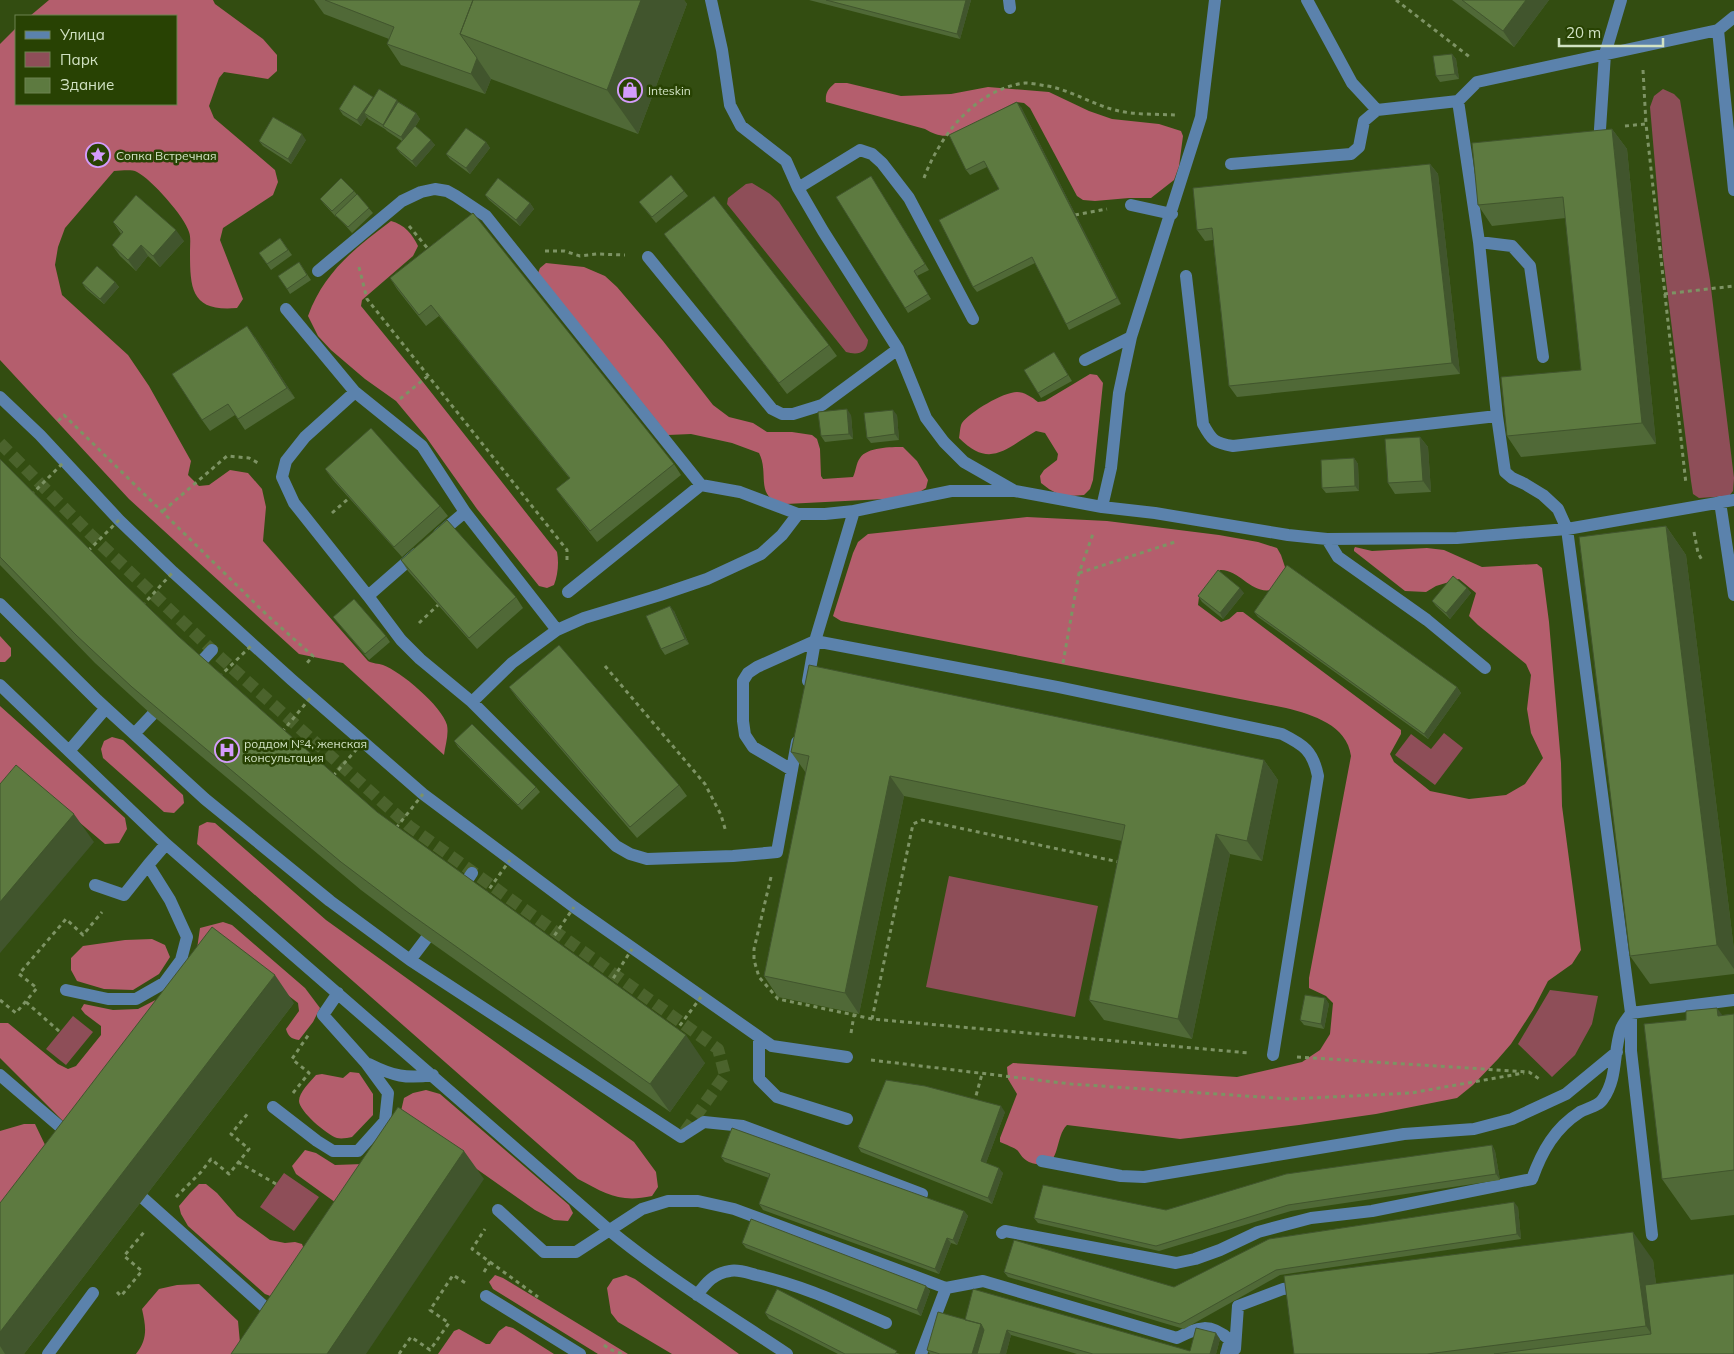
<svg xmlns="http://www.w3.org/2000/svg" width="1734" height="1354" viewBox="0 0 1734 1354" font-family="Mulish,sans-serif">
	<rect width="100%" height="100%" fill="#334d11"/>
	<!-- green -->
	<path fill="#8e4e58" d="M1663,89L1674,94L1680,100L1710,280L1734,478L1733,491L1729,496L1699,498L1693,494L1691,481L1663,257L1650,107L1654,96Z
		M752,183L770,194L779,202L868,340C867,354 857,355 846,352L727,204L728,198L746,184Z
		M1444,733L1463,748L1435,785L1395,755L1411,734L1431,749Z
		M949,876L1098,906L1075,1017L926,987Z
		M1550,990L1598,996L1592,1024L1575,1055L1552,1077L1518,1044Z
		M73,1016L93,1032L66,1065L46,1049Z
		M284,1173L319,1197L294,1231L260,1207Z"/>
	<!-- forest -->
	<path fill="#b45e6d" d="M49,0H213L215,4L263,39L277,55V71L268,79L224,72L219,78L209,106L214,118L275,170L278,182L273,195L223,228L220,240L243,299L237,308C191,312 190,289 190,251C190,245 191,237 189,232C185,217 151,179 137,172C131,169 121,171 114,171L65,228L58,247L55,265L62,295L128,355L149,386L191,461L188,475L199,486L209,485L230,470L248,473L262,489L266,507L263,541L368,661C373,664 378,663 383,665C400,671 442,706 447,725C449,735 445,746 444,755L343,663L299,654L129,499L0,360V44L16,28V104H176V16H30Z
		M835,83H847L901,96L951,94L988,87L1049,92L1089,111L1112,119L1159,124L1181,131L1183,136L1179,166L1174,180L1151,198H1129L1095,201L1083,200L1077,196L1030,108L1024,103L1016,102L953,135C942,137 935,135 925,129L826,102C825,93 828,89 835,83Z
		M391,221C404,224 413,235 418,246L413,256L362,300L361,306L423,382L557,552C559,562 558,575 554,585L547,588L539,586L477,509L426,437L396,401L365,379L331,350L318,336L308,316C324,272 355,248 391,221Z
		M546,263L584,267L605,276L617,287L663,341L713,405L729,417L753,423L767,432H792L812,435L817,439L820,449L821,476L823,479L853,477C856,471 856,463 860,458C867,447 891,447 903,447L917,461L928,480L926,488L918,493L904,498L786,504C753,499 770,474 759,453L732,443L691,434L668,435L538,273L540,268Z
		M1090,374L1097,375L1103,383L1093,480L1090,489L1084,495C1064,497 1057,496 1041,483L1040,476L1044,470L1057,460L1058,454L1045,433L1036,431C1005,449 990,469 959,438C960,433 960,426 962,423C970,412 1003,392 1017,392C1024,392 1032,397 1038,402L1045,401Z
		M1027,517L1107,521L1219,535L1258,542L1277,548L1281,555L1286,570L1271,590C1251,594 1239,569 1220,570L1199,597L1198,605L1221,622L1229,619L1237,612H1243L1401,730V734L1390,754L1394,762L1430,791L1469,799L1506,795L1525,784L1543,758L1531,733L1527,709L1531,675L1526,664L1478,625L1469,616L1476,593L1459,579L1436,586L1426,592L1405,591L1354,551V549L1355,547L1372,551L1427,548L1444,550L1482,567L1537,564L1542,568L1549,622L1561,763L1562,806L1581,950L1572,964L1548,981L1533,1010L1511,1044L1498,1059L1473,1085L1457,1098L1376,1114L1299,1125L1180,1139L1067,1125C1053,1138 1063,1175 1029,1162C1023,1159 1021,1155 1018,1151C1014,1147 1006,1145 1000,1142V1138L1017,1094L1008,1079L1007,1067L1013,1063L1237,1077L1302,1062L1320,1050L1330,1034L1333,1003L1326,996L1309,988V978L1351,756C1347,725 1313,715 1286,708L841,621L833,616L853,553L858,542L868,534Z
		M0,636L11,648V656L5,662H0Z
		M0,706L125,818L127,829L119,843L105,844L40,789L0,824Z
		M112,737L123,740L183,795L184,803L174,813L164,812L103,758L101,749L104,741Z
		M207,822L215,823L326,920L634,1142L656,1172L658,1187L652,1196C620,1203 606,1194 578,1179L197,844L199,826Z
		M223,922L232,925L305,988L320,1008L313,1022L299,1040C291,1039 288,1036 286,1029L299,1011L298,1003L227,948L64,1122L0,1058V1023H8L58,1064L68,1069L76,1066L101,1035V1026L85,1014L81,1009L84,1004L113,1010L138,1009L171,992L197,949L200,928Z
		M152,939L165,945L170,957L159,974L133,990L104,989L77,981L71,970V958L83,946L125,940Z
		M350,1072L359,1073L373,1094V1115L352,1137C348,1138 341,1139 337,1138C327,1135 299,1111 299,1101C299,1092 310,1082 316,1075L322,1074L343,1078Z
		M426,1090L440,1094L569,1205L573,1213L568,1221L554,1220L535,1210L420,1129L350,1213L296,1174L292,1166L305,1150L316,1153L335,1165L363,1164L401,1111L404,1098L413,1093Z
		M24,1124H35L47,1149L0,1238V1131Z
		M199,1184H206L217,1193L237,1216L270,1240L285,1243L295,1242L302,1244L307,1257L273,1297L265,1294L188,1226L181,1214L179,1206L190,1193Z
		M495,1275L503,1278L628,1354H598L493,1289L489,1282Z
		M626,1275L635,1279L739,1354H672L618,1322L611,1313L607,1288L613,1279Z
		M199,1284L238,1321L240,1343L232,1354H136C148,1339 146,1327 142,1309L159,1289L177,1285Z
		M506,1326L513,1328L554,1354H438L454,1331L459,1329L486,1344H490L499,1331Z"/>
	<g fill="none" stroke-linecap="round" stroke-linejoin="round">
		<!-- minor-tunnel -->
		<path stroke="#4b632c" stroke-width="12" stroke-dasharray="12 6" stroke-linecap="butt" d="M0,443L90,534L212,650L409,826L718,1049L725,1075L681,1137"/>
		<!-- path -->
		<path stroke="#7d9364" stroke-width="3" stroke-dasharray="4 4" stroke-linecap="butt" d="M1396,0L1471,58
			M1643,70L1646,124
			M1625,126L1646,124L1686,484
			M924,178C940,135 976,89 1025,83C1032,83 1040,85 1047,86C1071,90 1091,104 1115,110C1134,115 1156,114 1176,115
			M1075,215L1107,209
			M409,226L429,250
			M545,251H564L580,256L597,254L625,255
			M359,267L367,299L567,550V561
			M1664,294L1734,286
			M400,399L429,375
			M58,421L64,415L268,616L313,656L307,663
			M163,511L227,456L249,458L260,464
			M332,513L349,498
			M1694,532L1698,553L1703,562
			M1079,573L1175,542
			M419,623L438,605
			M1063,663L1079,573L1094,531
			M605,666L705,784L721,815L726,832
			M771,877L754,949V960L759,977L778,999L854,1015L872,1019L1249,1053
			M0,1000L16,1013L37,988L19,974L66,919L83,935L102,912
			M26,1002L60,1032
			M872,1019L913,824L922,820L1119,862
			M851,1033L854,1015
			M1297,1057L1529,1072L1541,1080
			M871,1060L1071,1084L1290,1099L1411,1093L1524,1073
			M293,1093L309,1073L292,1059L309,1034
			M974,1103L982,1074
			M238,1162L276,1184
			M176,1197L201,1172L211,1159L229,1174L249,1149L231,1134L249,1112
			M490,1262L538,1297
			M484,1272L490,1262L472,1249L485,1229
			M117,1292L121,1296L142,1271L124,1256L145,1231
			M604,1345L609,1349L623,1354
			M399,1354L411,1337L430,1350L449,1323L430,1310L453,1275L467,1284"/>
		<!-- minor -->
		<path stroke="#5b82ac" stroke-width="12" d="M711,0L722,50L730,105L741,126L786,161L798,188L823,231L898,349L926,418L944,442L964,462L1013,490
			M1009,0L1010,8
			M1307,0L1352,83L1377,110L1458,101
			M1718,30L1734,190
			M1602,146L1600,129L1605,54L1621,0
			M1231,164L1351,154L1359,147L1364,121L1377,110
			M798,188L860,150L872,154L882,163L909,198L973,319
			M1131,205L1172,214
			M1479,242L1512,246L1530,266L1543,357
			M648,257L772,409L782,414H793L822,405L898,349
			M318,271L402,201L421,192L435,189L447,191L456,196L486,216L701,485L740,492L798,514H825L854,511
			M1186,276L1203,424C1212,441 1215,443 1233,446L1497,416
			M286,309L355,392L422,446L465,512L439,534
			M1085,360L1131,337
			M355,392L305,437L286,461L282,477L294,503L368,596
			M0,397L40,435L119,520L173,572L292,680L423,794L574,907L772,1046L847,1057
			M1720,502L1734,595
			M1102,507L1111,468L1119,393L1131,337L1201,117L1215,0
			M465,512L557,630
			M1327,539L1338,557L1427,620L1485,668
			M416,554L368,596L401,640L420,659L472,702L616,846L630,854L647,859L733,856L777,852L797,742
			M568,592L701,485
			M0,604L97,700L205,799L330,901L410,960L681,1137
			M198,665L212,650
			M0,685L166,844L609,1230C665,1276 727,1314 787,1354
			M472,702L512,663L557,630L584,618L660,595L707,579L761,554L782,535L798,514
			M135,733L152,715
			M69,751L106,708
			M792,770L753,747L745,735L743,721V681L748,673L757,667L815,641L808,681
			M95,885L124,895L148,865
			M462,888L472,873
			M410,960L426,939
			M66,990L108,999H136L164,983L181,960L187,937L170,900L148,865L166,844
			M759,1037V1079L777,1097L847,1119
			M1273,1055L1318,776C1313,751 1304,745 1282,734L1058,687L815,641L854,511L951,491H1015L1102,507L1155,513L1288,535L1327,539L1457,538L1567,529L1734,500
			M369,1064C393,1076 406,1079 433,1075
			M0,1075L72,1137
			M273,1107L317,1141L333,1151H358L385,1121L388,1093L366,1063L323,1015L338,993
			M682,1136L704,1122L743,1126L922,1194
			M1042,1161L1121,1176L1144,1177L1404,1134L1474,1129L1512,1119L1566,1094L1617,1052
			M144,1199L276,1317
			M498,1210L544,1252H576L642,1209L668,1201H698L734,1209L946,1288L983,1281L1177,1338C1199,1327 1209,1322 1230,1340L1226,1354
			M1002,1233L1005,1231L1176,1263L1195,1259L1220,1250L1258,1232L1311,1218L1372,1211L1532,1179C1542,1151 1555,1128 1580,1112C1587,1108 1599,1106 1603,1099C1618,1078 1613,1052 1621,1029C1623,1023 1628,1018 1631,1013L1734,1000
			M1652,1235L1631,1051V1013L1567,529L1558,509L1543,495L1525,484L1512,478L1505,472L1497,416L1479,242L1458,101L1477,82L1718,30L1734,17
			M697,1295C706,1283 714,1273 730,1271C738,1269 748,1273 756,1275C802,1285 844,1305 886,1323
			M486,1296L580,1354
			M1235,1349L1238,1306L1283,1289L1302,1287
			M48,1354L93,1293
			M921,1354L946,1288"/>
		<!-- path-bridge -->
		<path stroke="#7d9364" stroke-width="3" stroke-dasharray="4 4" stroke-linecap="butt" d="M31,495L64,462
			M88,551L119,520
			M142,606L173,572
			M219,677L252,645
			M282,732L311,697
			M333,776L363,742
			M396,828L423,794
			M485,895L510,860
			M550,942L574,907
			M609,985L632,949
			M675,1032L701,997"/>
	</g>
	<!-- wall -->
	<path fill="#506937" d="M314,0H684L687,4L638,134L491,79L485,94L401,65L387,44L389,39L324,14Z
		M809,0H971L960,39Z
		M1452,0H1549L1514,47Z
		M1452,54L1456,59L1459,79L1440,82L1436,76Z
		M374,98L399,102L416,113L420,119L415,127L435,145L416,167L400,153L396,148L402,141L387,131L385,129L368,119L367,117L361,126L343,115L339,109Z
		M1021,107L1121,304L1069,330L1066,324L1035,263L977,292L973,287L999,189L987,167L970,175L966,170Z
		M1612,129L1627,149L1656,444L1521,457L1507,436L1581,370L1566,218L1492,226L1478,205Z
		M306,140L291,164L263,146L259,141Z
		M486,142L490,148L470,174L450,159L446,154Z
		M1430,164L1438,174L1460,374L1237,397L1229,386L1213,240L1205,241L1197,230Z
		M871,176L929,270L917,276L931,299L908,313L905,308Z
		M354,191L373,213L352,233L337,216L336,217L324,204L320,199Z
		M684,191L688,196L656,223L639,202Z
		M485,195L530,203L534,209L520,226L489,200Z
		M473,213L674,464L681,475L597,542L564,500L556,489L570,479L439,316L426,326L397,289L390,278Z
		M113,222L184,241L160,267L148,256L136,271L120,256L112,245L121,234Z
		M664,234L829,345L837,356L787,394Z
		M280,238L292,255L271,270L259,253Z
		M299,262L311,280L290,294L287,289Z
		M115,282L119,287L104,304L86,289L82,283Z
		M255,337L295,398L245,430L235,415L210,431L202,420Z
		M1058,358L1072,381L1041,398L1038,393Z
		M851,415L853,439L825,442L821,436Z
		M897,415L899,440L871,443L867,438Z
		M1420,437L1428,447L1431,492L1395,494L1388,483Z
		M1354,458L1358,464L1359,491L1326,493L1322,488Z
		M0,459L120,580L178,636L259,708L377,812L705,1063L670,1112L426,939L361,890L152,715L95,663L0,565Z
		M325,469L440,506L448,516L402,557L333,480Z
		M1666,526L1686,555L1734,950V974L1650,984L1630,956Z
		M401,560L516,597L523,608L477,649L408,571Z
		M1467,588L1471,593L1450,619L1436,606L1432,601Z
		M1244,593L1223,619L1202,602L1198,596Z
		M674,611L689,644L665,655L661,649Z
		M1254,612L1457,687L1461,693L1428,739L1258,617Z
		M333,617L386,636L390,642L369,660Z
		M509,687L679,785L687,796L637,838L517,698Z
		M454,741L536,787L540,792L522,810L458,747Z
		M791,752L1264,760L1278,780L1262,861L1230,854L1192,1039L1104,1020L1089,1000L1122,841L904,796L859,1014L778,997L764,976L806,773Z
		M1325,998L1329,1004L1324,1029L1304,1025L1300,1020Z
		M294,1003L24,1354H0V1203Z
		M1734,1014V1215L1691,1220L1662,1179L1723,1015Z
		M1005,1112L986,1163L1003,1173L992,1204L861,1152L858,1147Z
		M1492,1145L1495,1151L1500,1180L1291,1211L1159,1251L1038,1223L1034,1218L1166,1210Z
		M721,1157L964,1211L968,1216L957,1245L951,1243L939,1274L763,1210L759,1204L769,1178L725,1162Z
		M1518,1207L1521,1239L1280,1275L1184,1329L1008,1277L1004,1272L1174,1287Z
		M742,1243L926,1286L930,1291L921,1316L746,1248Z
		M1653,1260L1656,1284L1734,1354H1294Z
		M765,1313L900,1354H838L769,1319Z
		M965,1320L1190,1351L1220,1339L1216,1354H1077L1011,1335L1006,1354H930L927,1350Z"/>
	<!-- shaded-wall -->
	<path fill="#41552d" d="M641,0H684L687,4L638,134L607,90Z
		M966,0H971L960,39L957,34Z
		M1526,0H1549L1514,47L1503,31Z
		M1452,54L1456,59L1459,79L1455,74Z
		M477,58L491,79L485,94L471,74Z
		M373,97L376,102L364,113L367,117L361,126L357,120Z
		M397,100L401,106L384,127L383,125Z
		M1017,102L1021,107L1121,304L1117,298Z
		M416,113L420,119L405,143L401,137Z
		M1612,129L1627,149L1656,444L1642,423Z
		M302,134L306,140L291,164L288,159Z
		M431,140L435,145L416,167L412,161Z
		M486,142L490,148L470,174L466,168Z
		M1430,164L1438,174L1460,374L1452,363Z
		M530,203L534,209L520,226L516,220Z
		M176,230L184,241L160,267L153,256Z
		M141,245L148,256L136,271L128,260Z
		M115,282L119,287L104,304L100,299Z
		M247,326L255,337L295,398L287,388Z
		M847,409L851,415L853,439L849,434Z
		M893,410L897,415L899,440L895,434Z
		M1420,437L1428,447L1431,492L1423,481Z
		M1354,458L1358,464L1359,491L1355,486Z
		M1666,526L1686,555L1734,950V969L1717,945Z
		M1240,588L1244,593L1223,619L1220,613Z
		M1467,588L1471,593L1450,619L1446,613Z
		M670,606L674,611L689,644L685,639Z
		M1457,687L1461,693L1428,739L1424,734Z
		M1264,760L1278,780L1262,861L1247,841Z
		M890,776L904,796L859,1014L845,993Z
		M74,814L94,842L0,953V902Z
		M1216,834L1230,854L1192,1039L1178,1019Z
		M275,975L294,1003L24,1354H5L0,1346V1332Z
		M1325,998L1329,1004L1324,1029L1321,1024Z
		M1717,1008L1734,1031L1718,1016Z
		M686,1035L705,1063L670,1112L650,1084Z
		M1001,1106L1005,1112L985,1166L981,1161Z
		M1492,1145L1495,1151L1500,1180L1496,1174Z
		M464,1151L484,1179L366,1354H327Z
		M999,1168L1003,1173L992,1204L988,1198Z
		M1514,1202L1518,1207L1521,1239L1517,1234Z
		M964,1211L968,1216L957,1245L953,1240Z
		M1633,1232L1653,1260L1665,1354L1646,1326Z
		M947,1238L951,1243L939,1274L935,1269Z
		M926,1286L930,1291L921,1316L917,1310Z
		M981,1324L988,1335L983,1354H972Z
		M1007,1330L1011,1335L1006,1354H1000Z
		M1216,1333L1220,1339L1216,1354H1210Z"/>
	<!-- building -->
	<path fill="#5d7a40" stroke="#41552d" d="M325,0H473L460,34L477,58L471,74L387,44L394,27Z
		M473,0H641L607,90L460,34Z
		M826,0H966L957,34Z
		M1462,0H1526L1503,31Z
		M1452,54L1455,74L1436,76L1433,56Z
		M354,85L373,97L357,120L339,109Z
		M379,89L397,100L383,125L364,113Z
		M398,102L416,113L401,137L383,126Z
		M1017,102L1117,298L1066,324L1032,257L973,287L939,220L999,189L984,161L966,170L949,135Z
		M273,117L302,134L288,159L259,141Z
		M415,126L431,140L412,161L396,148Z
		M466,128L486,142L466,168L446,154Z
		M1612,129L1642,423L1507,436L1501,377L1581,370L1563,197L1478,205L1472,143Z
		M1430,164L1452,363L1229,386L1212,228L1197,230L1193,188Z
		M671,175L684,191L652,217L639,202Z
		M871,176L925,264L914,271L928,294L905,308L836,197Z
		M341,178L354,191L332,211L320,199Z
		M498,178L530,203L516,220L485,195Z
		M357,194L369,208L348,227L335,215Z
		M136,195L176,230L153,256L141,245L128,260L112,245L123,232L113,222Z
		M714,196L829,345L779,383L664,234Z
		M473,213L674,464L590,531L556,489L570,478L431,305L419,315L390,278Z
		M280,238L288,250L267,264L259,253Z
		M299,262L307,275L287,289L278,276Z
		M97,266L115,282L100,299L82,283Z
		M247,326L287,388L238,419L228,404L202,420L172,374Z
		M1054,352L1068,375L1038,393L1024,370Z
		M847,409L849,434L821,436L818,412Z
		M893,410L895,434L867,438L864,413Z
		M371,428L440,506L394,547L325,469Z
		M1420,437L1423,481L1388,483L1385,439Z
		M1354,458L1355,486L1322,488L1321,460Z
		M0,459L120,580L178,636L259,708L377,812L686,1035L650,1084L406,911L341,862L132,687L76,635L0,557Z
		M447,520L516,597L469,638L401,560Z
		M1666,526L1717,945L1630,956L1579,537Z
		M1287,565L1457,687L1424,734L1254,612Z
		M1218,570L1240,588L1220,613L1198,596Z
		M1453,576L1467,588L1446,613L1432,601Z
		M354,599L386,636L365,654L333,617Z
		M670,606L685,639L661,649L646,616Z
		M559,645L679,785L630,827L509,687Z
		M809,665L1264,760L1247,841L1216,834L1178,1019L1089,1000L1125,825L890,776L845,993L764,976L809,756L791,752Z
		M472,724L536,787L518,805L454,741Z
		M16,765L74,814L0,902V784Z
		M212,927L275,975L0,1332V1203Z
		M1305,995L1325,998L1321,1024L1300,1020Z
		M1717,1008L1718,1016L1734,1014V1170L1662,1179L1644,1024L1686,1020V1011Z
		M886,1080L925,1086L1001,1106L981,1161L999,1168L988,1198L858,1147Z
		M398,1107L464,1151L327,1354H231Z
		M732,1128L964,1211L953,1240L947,1238L935,1269L759,1204L770,1174L721,1157Z
		M1492,1145L1496,1174L1288,1205L1156,1246L1034,1218L1043,1185L1166,1210L1286,1174Z
		M1514,1202L1517,1234L1276,1270L1180,1324L1004,1272L1014,1240L1174,1287L1269,1239Z
		M751,1219L926,1286L917,1310L742,1243Z
		M1633,1232L1646,1326L1427,1354H1294L1284,1276Z
		M1734,1274V1354H1494L1651,1334L1645,1285Z
		M777,1289L897,1351L895,1354H845L765,1313Z
		M973,1289L1190,1351L1196,1328L1216,1333L1210,1354H1093L1007,1330L1000,1354H977L984,1330L981,1324L965,1320Z
		M938,1312L981,1324L972,1354H940L927,1350Z"/>
	<!-- icons -->
	<defs>
		<symbol id="shop-ring" viewBox="-11 -11 22 22"><circle r="9.5" fill="#284203" stroke="#d49cfc" stroke-width="1.5"/><path d="M-5-2.5h2.3a2.7 3.5 0 0 1 5.4 0H5L5.5 6h-11ZM-1.5-2.5h3a1.5 2.3 0 0 0-3 0Z" fill="#d49cfc"/></symbol>
		<symbol id="sight-ring" viewBox="-11 -11 22 22"><circle r="9.5" fill="#284203" stroke="#d49cfc" stroke-width="1.5"/><path d="M0-6L1.8-2.2L6-1.7L2.9 1.2L3.7 5.4L0 3.3L-3.7 5.4L-2.9 1.2L-6-1.7L-1.8-2.2Z" fill="#d49cfc"/></symbol>
		<symbol id="hospital-ring" viewBox="-11 -11 22 22"><circle r="9.5" fill="#284203" stroke="#d49cfc" stroke-width="1.5"/><path d="M-5-5h3v3.5h4V-5h3V5h-3V1.5h-4V5h-3Z" fill="#d49cfc"/></symbol>
	</defs>
	<g fill-rule="evenodd">
		<use href="#shop-ring" x="616" y="76" width="28" height="28"/>
		<use href="#sight-ring" x="84" y="141" width="28" height="28"/>
		<use href="#hospital-ring" x="213" y="736" width="28" height="28"/>
	</g>
	<g text-anchor="middle" dominant-baseline="central" stroke-width="5" stroke-linejoin="round" paint-order="stroke">
		<!-- poi labels -->
		<g font-size="12" fill="#d1e2c3" stroke="#284203" text-anchor="start">
			<text x="648" y="90">Inteskin</text>
			<text x="116" y="155">Сопка Встречная</text>
			<text x="244" y="743">роддом №4, женская<tspan x="244" dy="14">консультация</tspan></text>
		</g>
	</g>
	<!-- legend -->
	<rect x="15" y="15" width="162" height="90" fill="#284203" stroke="#6c8250"/>
	<rect x="25" y="31" width="25" height="8" fill="#5b82ac" stroke="#6c8250"/>
	<text x="60" y="40" font-size="15" fill="#d1e2c3">Улица</text>
	<rect x="25" y="52" width="25" height="15" fill="#8e4e58" stroke="#6c8250"/>
	<text x="60" y="65" font-size="15" fill="#d1e2c3">Парк</text>
	<rect x="25" y="78" width="25" height="15" fill="#5d7a40" stroke="#6c8250"/>
	<text x="60" y="90" font-size="15" fill="#d1e2c3">Здание</text>
	<!-- scale -->
	<path d="M1559 38v8h104v-8" fill="none" stroke="#d1e2c3" stroke-width="2.5"/>
	<text x="1566" y="38" font-size="15" fill="#d1e2c3" stroke="#284203" stroke-width="4" paint-order="stroke">20 m</text>
</svg>
